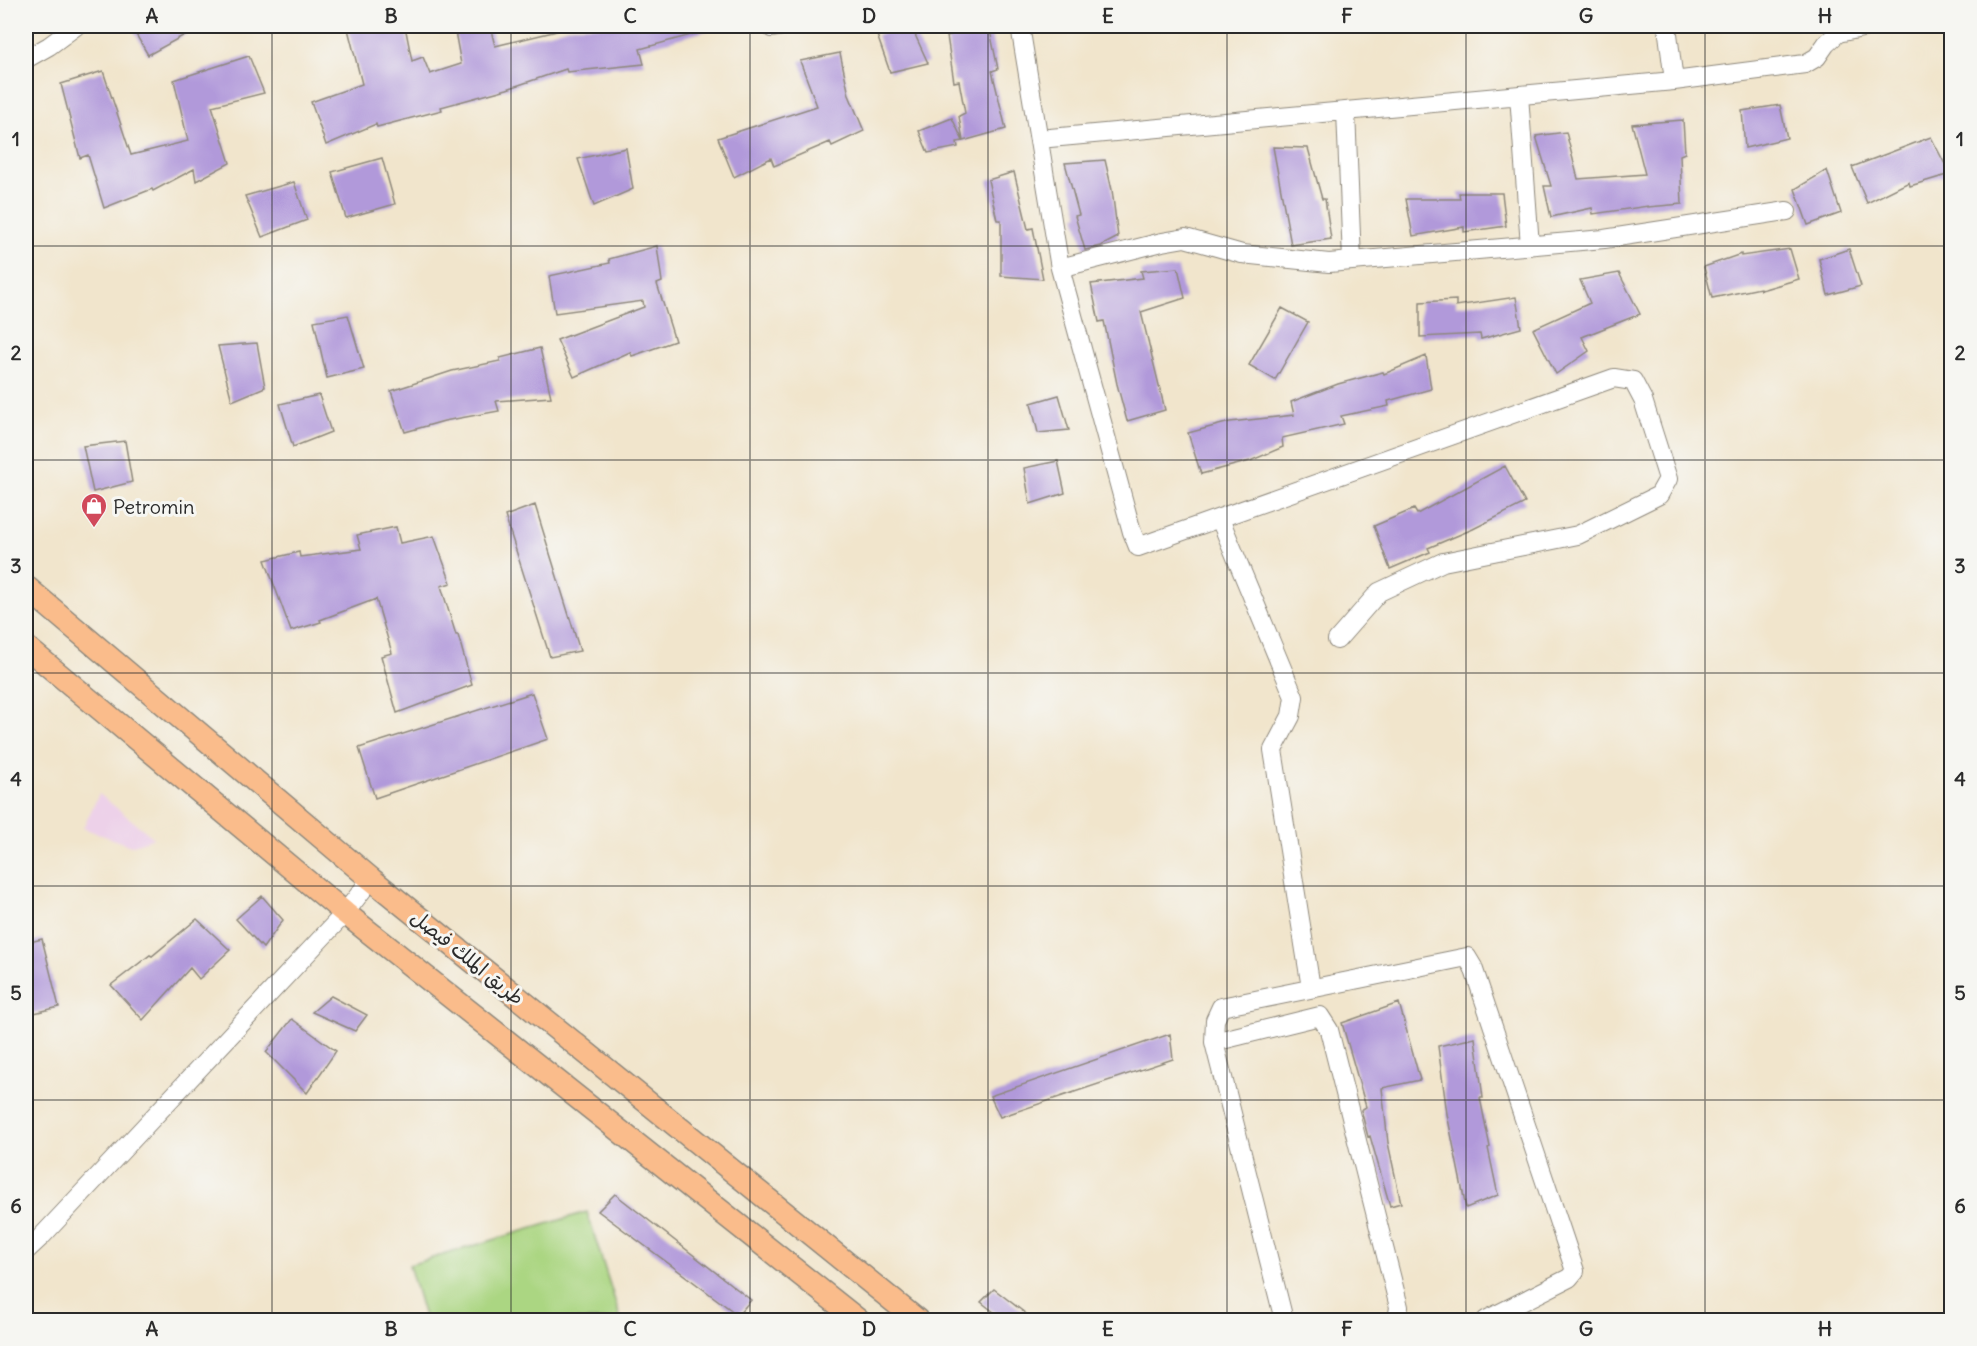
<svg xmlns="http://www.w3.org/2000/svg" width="1977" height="1346" viewBox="0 0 1977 1346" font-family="Delius,'Playpen Sans Arabic',sans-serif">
	<rect width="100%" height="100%" fill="#f6f6f2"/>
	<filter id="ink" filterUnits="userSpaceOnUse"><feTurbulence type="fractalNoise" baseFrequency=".0167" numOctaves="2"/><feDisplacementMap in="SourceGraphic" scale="12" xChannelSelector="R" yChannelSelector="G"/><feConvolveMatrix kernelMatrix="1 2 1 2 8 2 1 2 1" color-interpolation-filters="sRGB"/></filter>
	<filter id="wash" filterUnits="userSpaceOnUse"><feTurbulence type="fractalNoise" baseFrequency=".008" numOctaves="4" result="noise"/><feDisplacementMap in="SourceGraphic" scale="24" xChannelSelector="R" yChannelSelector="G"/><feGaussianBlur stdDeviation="1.35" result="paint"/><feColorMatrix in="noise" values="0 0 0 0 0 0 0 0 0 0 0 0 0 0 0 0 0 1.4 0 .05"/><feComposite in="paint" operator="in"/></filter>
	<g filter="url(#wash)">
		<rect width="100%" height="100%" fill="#f1e5cc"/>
		<!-- built -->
		<path fill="#edd1e9" d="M99,794L154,838L131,846L83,828Z"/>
		<!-- green -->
		<path fill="#abd682" stroke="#6b8056" stroke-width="1.5" d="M587,1212L621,1320H425L409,1265Z"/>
		<g id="blocks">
			<!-- building -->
			<path fill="#b199da" d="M131,26H201L148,55Z
				M360,26H405L412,61L423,57L430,74L461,64L454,26H490L495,46L553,32L573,26H708L709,30L640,49L644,64L567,72L566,69L507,89L441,107L442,110L377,127L376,124L326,145L311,102L362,84L348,29Z
				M911,26L928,63L890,72L877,35Z
				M978,26H989L998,69L992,71L1006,129L963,141L959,116L965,113L959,81L954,82L947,36Z
				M840,53L849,95L864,131L832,146L830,142L774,166L771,158L734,177L718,138L817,106L800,61Z
				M249,56L264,93L212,106L230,163L196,181L194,169L153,191L152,189L104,208L88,155L80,158L61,84L103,71L131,155L188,141L174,80Z
				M1780,105L1787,138L1745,148L1742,111Z
				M952,118L963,141L957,142L958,147L928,153L919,131Z
				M1683,120L1685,153L1680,155L1682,204L1648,207V206L1593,214L1592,208L1551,217L1544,186H1551L1536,136L1566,132L1578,179L1645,174L1632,124Z
				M1931,137L1950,174L1910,186L1909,182L1867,203L1852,167Z
				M1273,147L1308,148L1322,199H1325L1331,239L1291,245Z
				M626,148L633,189L594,206L578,159Z
				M382,158L395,204L346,218L332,172Z
				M1105,160L1112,190L1118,237L1101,246L1085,250L1075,216L1079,215L1065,163Z
				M1827,170L1841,213L1808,225L1795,189Z
				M1014,172L1028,229L1033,228L1043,279L1001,276V220H997L988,180Z
				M294,182L307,220L262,237L245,196Z
				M1459,193H1502L1506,226L1464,232V227L1413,236L1406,199H1460Z
				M657,246L662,282L657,284L675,341L632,356L630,352L574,377L557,340L644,307L643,301L555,313L549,276L610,263L609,259Z
				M1790,249L1799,279L1761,290L1760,288L1712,298L1704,267L1741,254V256Z
				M1849,249L1861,286L1828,295L1819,259Z
				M1178,268L1185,298L1141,312L1165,410L1127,421L1117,384L1104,321L1099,322L1091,284L1143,278L1141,271Z
				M1619,273L1640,314L1582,337L1589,351L1556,374L1533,329L1590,303L1580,280Z
				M1516,297L1521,328L1481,339L1480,334L1420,337V302L1456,300V306Z
				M1282,308L1308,322L1275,380L1249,365Z
				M348,315L364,369L327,378L314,321Z
				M257,343L265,387L232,401L218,346Z
				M540,348L551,397L496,401L499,411L444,421L405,432L391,391L452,371L500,361V358Z
				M1426,356L1431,389L1388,401L1389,406L1341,416L1344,424L1282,438L1283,447L1250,461L1201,474L1188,433L1230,422L1294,415L1291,402L1338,384L1383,372L1384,374Z
				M319,395L331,432L293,447L280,404Z
				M1059,395L1069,430L1038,433L1031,403Z
				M125,441L132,482L93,492L83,446Z
				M1058,461L1065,493L1030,504L1024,468Z
				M1505,466L1525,503L1473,529L1428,548L1430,552L1390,569L1374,526L1414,509L1417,514Z
				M535,505L580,651L550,657L505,516Z
				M396,527L400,543L434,536L451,583L441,586L456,635H458L472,685L397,713L381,656L392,653L376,599L320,620L321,622L291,631L265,560L299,552L300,557L361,549L357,535Z
				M532,693L548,739L375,798L359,748Z
				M262,896L283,920L263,948L236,919Z
				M197,919L230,950L199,979L190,968L143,1020L111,985L150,955L152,956Z
				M42,939L59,1007L26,1015V943Z
				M331,996L367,1015L355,1031L312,1012Z
				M1399,1003L1420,1080L1382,1088L1388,1143L1401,1203L1390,1206L1370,1136L1368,1137L1361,1110L1366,1107L1342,1023Z
				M292,1019L336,1051L307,1093L266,1052Z
				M1170,1034L1173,1059L1000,1117L990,1096Z
				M1475,1038L1483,1098H1480L1490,1147L1488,1148L1498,1195L1466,1208L1447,1114L1438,1046Z
				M615,1194L751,1300L738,1315L598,1211Z
				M994,1289L1034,1320H1004L981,1302Z"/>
		</g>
	</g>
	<g filter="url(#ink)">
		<use href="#blocks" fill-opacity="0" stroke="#8e887c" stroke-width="1.5"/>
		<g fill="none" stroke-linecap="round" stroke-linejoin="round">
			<defs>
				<path id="minor" d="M771,26L772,28L783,26
					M1020,26L1060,268L1132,532L1138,547L1614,378L1633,381L1643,400L1668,479L1659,495L1578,535L1443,562L1379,592L1337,640
					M1667,26L1674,81
					M26,59L49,46L76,26
					M1519,95L1530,246
					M1346,111L1352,261
					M1039,139L1674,81L1805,64L1817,57L1826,44L1838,33L1872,26
					M1060,268L1162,242L1185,238L1242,254L1329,263L1604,239L1787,211
					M1220,519L1294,697L1291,716L1273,750L1311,988
					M1214,1042L1320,1016L1329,1030L1399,1307L1397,1320
					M26,1251L41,1237L345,913L371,879
					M1284,1320L1214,1042L1215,1020L1221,1007L1467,957L1473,967L1575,1271L1569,1278L1486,1320"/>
				<path id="major" d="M26,587L371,879L917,1320
					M26,647L345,913L858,1320"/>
			</defs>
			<!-- minor casing -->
			<use href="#minor" stroke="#8e887c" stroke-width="20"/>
			<!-- major casing -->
			<use href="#major" stroke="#8e887c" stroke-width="25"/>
			<!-- minor -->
			<use href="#minor" stroke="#fff" stroke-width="18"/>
			<!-- major -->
			<use href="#major" stroke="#fabc8b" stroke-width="22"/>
		</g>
	</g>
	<!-- grid -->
	<path fill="none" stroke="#2b2b2b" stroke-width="1.5" stroke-opacity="0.55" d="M272,26V1320M511,26V1320M750,26V1320M988,26V1320M1227,26V1320M1466,26V1320M1705,26V1320M26,246H1952M26,460H1952M26,673H1952M26,886H1952M26,1100H1952"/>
	<!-- icons -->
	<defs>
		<symbol id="shop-pin" viewBox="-11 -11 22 30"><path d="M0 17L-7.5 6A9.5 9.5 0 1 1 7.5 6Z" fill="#d1495b" stroke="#f6f6f2"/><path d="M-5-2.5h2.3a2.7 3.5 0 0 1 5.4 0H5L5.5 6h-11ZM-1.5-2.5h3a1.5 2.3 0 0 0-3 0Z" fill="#fff"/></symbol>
	</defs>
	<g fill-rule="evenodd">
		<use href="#shop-pin" x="79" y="491" width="30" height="40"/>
	</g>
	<g text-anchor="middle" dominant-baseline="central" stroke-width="6" stroke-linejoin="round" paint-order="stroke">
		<!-- poi labels -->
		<g font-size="20" fill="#2b2b2b" stroke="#f6f6f2" text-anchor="start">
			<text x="113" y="506">Petromin</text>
		</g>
		<!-- street labels -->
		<g font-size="20" fill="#2b2b2b" stroke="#f6f6f2">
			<text transform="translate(468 957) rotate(39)">طريق الملك فيصل</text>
		</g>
	</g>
	<!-- margin -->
	<rect width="1977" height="1346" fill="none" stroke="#f6f6f2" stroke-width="66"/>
	<rect x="33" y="33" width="1911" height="1280" fill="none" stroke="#2b2b2b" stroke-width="2"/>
	<g font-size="20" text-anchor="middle" font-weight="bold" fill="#2b2b2b">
		<text x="152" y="23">A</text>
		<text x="391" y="23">B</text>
		<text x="630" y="23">C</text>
		<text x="869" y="23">D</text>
		<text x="1108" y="23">E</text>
		<text x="1347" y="23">F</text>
		<text x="1586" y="23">G</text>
		<text x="1825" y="23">H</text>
		<text x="16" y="146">1</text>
		<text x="1960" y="146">1</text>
		<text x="16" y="360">2</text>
		<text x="1960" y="360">2</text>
		<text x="16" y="573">3</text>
		<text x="1960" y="573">3</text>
		<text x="16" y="786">4</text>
		<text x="1960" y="786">4</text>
		<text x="16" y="1000">5</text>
		<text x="1960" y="1000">5</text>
		<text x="16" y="1213">6</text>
		<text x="1960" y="1213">6</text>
		<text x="152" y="1336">A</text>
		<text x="391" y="1336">B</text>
		<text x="630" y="1336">C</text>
		<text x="869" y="1336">D</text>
		<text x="1108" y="1336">E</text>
		<text x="1347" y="1336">F</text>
		<text x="1586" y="1336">G</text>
		<text x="1825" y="1336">H</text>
	</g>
</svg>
